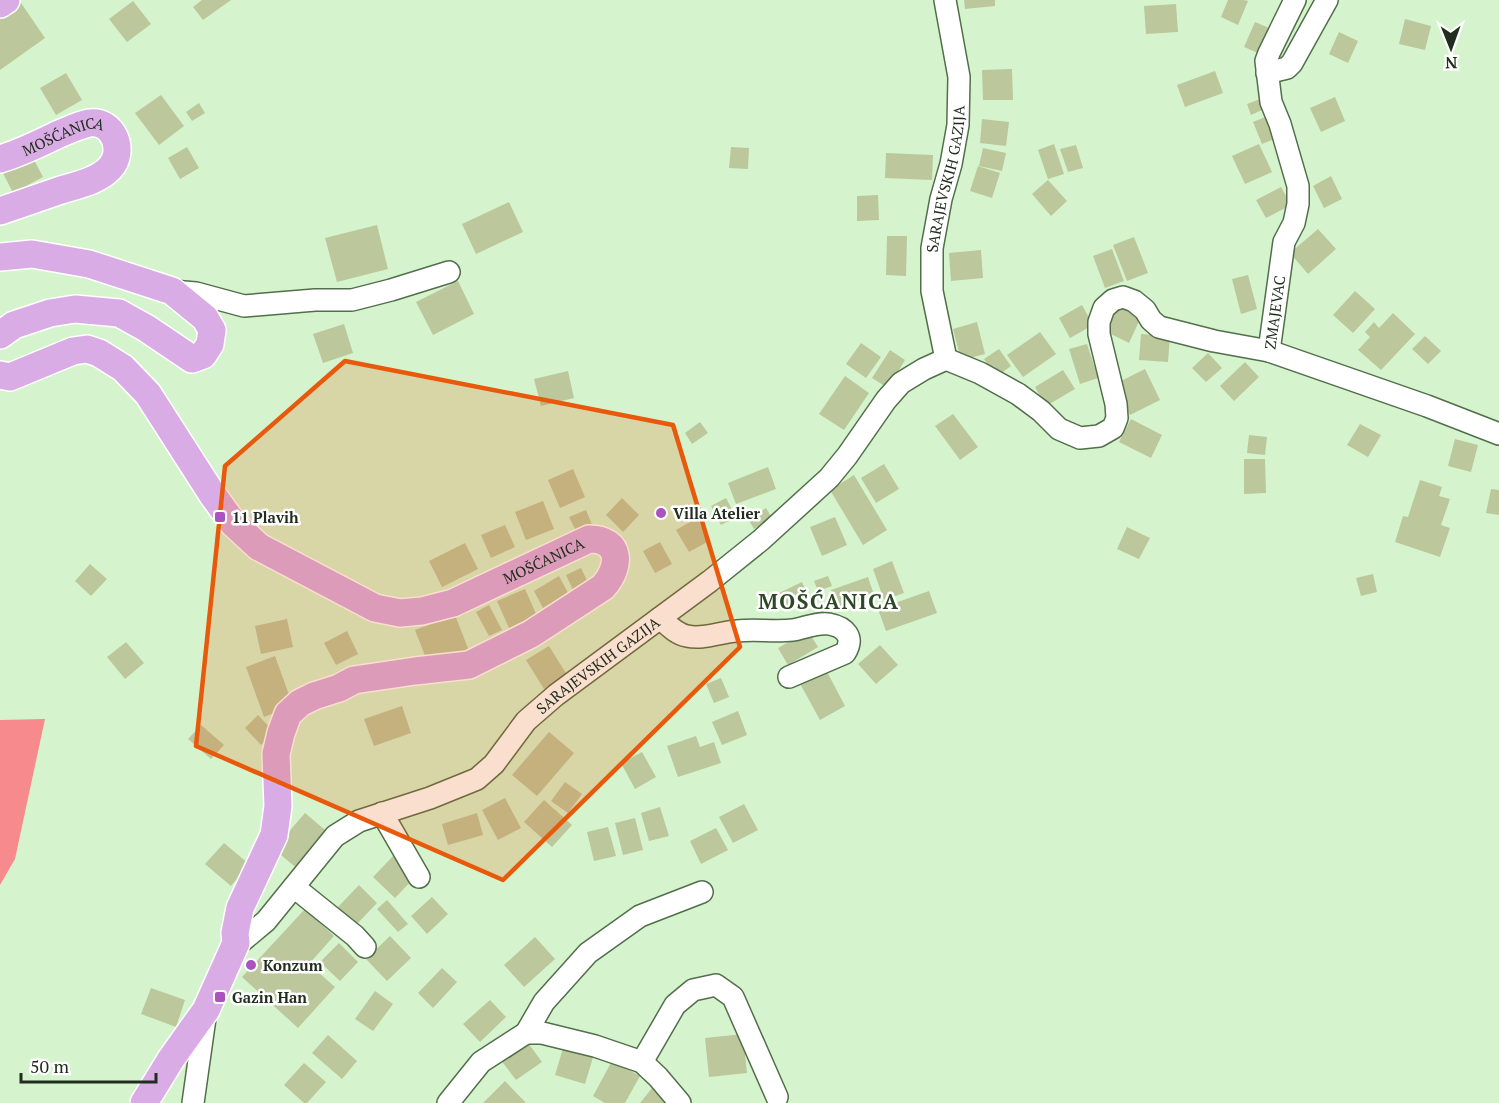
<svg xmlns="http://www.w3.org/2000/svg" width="1499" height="1103" viewBox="0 0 1499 1103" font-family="'PT Serif',serif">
	<rect width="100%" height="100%" fill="#d5f4cd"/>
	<!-- forest -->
	<path fill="#f78a8c" d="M45,719L15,859L0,885V720Z"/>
	<!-- building -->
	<path fill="#bcc79b" d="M202,0H231L203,20L193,7Z
		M964,0H995V6L965,9Z
		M1228,0H1244L1248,1L1238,25L1221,17Z
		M133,1L151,24L127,42L109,19Z
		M21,3L45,38L0,70V18Z
		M1176,4L1178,32L1146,34L1144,6Z
		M1405,19L1431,26L1425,50L1399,44Z
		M1255,22L1269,28L1258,53L1244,47Z
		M1339,32L1358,41L1348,63L1329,54Z
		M1012,69L1013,100H983L982,70Z
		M1215,71L1223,93L1185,107L1177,85Z
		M66,73L82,100L56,115L40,88Z
		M161,95L184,126L159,145L135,113Z
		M1335,97L1345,121L1321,132L1310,108Z
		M1260,99L1264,109L1251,115L1247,104Z
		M199,103L205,113L192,121L186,112Z
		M1270,115L1279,137L1262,144L1253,122Z
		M982,119L1009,122L1006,146L980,143Z
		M1054,144L1064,174L1048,179L1038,150Z
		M1259,144L1272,172L1245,184L1232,156Z
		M1076,145L1083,168L1068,172L1060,149Z
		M187,147L199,168L180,179L168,158Z
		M731,147L749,148L748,169L729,168Z
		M983,148L1006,153L1002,171L979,166Z
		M886,153L933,155L932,180L885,178Z
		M32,156L43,177L13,193L2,171Z
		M978,166L1000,173L992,198L970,191Z
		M1331,176L1342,199L1324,208L1313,186Z
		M1048,180L1067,201L1051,216L1032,194Z
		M1281,187L1291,205L1266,218L1256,200Z
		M878,195L879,220L857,221V196Z
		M509,202L523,232L476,254L462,224Z
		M377,225L388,269L337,282L325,238Z
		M1318,229L1336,249L1308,274L1290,253Z
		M887,236H907L906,276L886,275Z
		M1134,237L1148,273L1127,281L1113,245Z
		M1112,249L1124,281L1105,288L1093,256Z
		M981,250L983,278L951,281L949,253Z
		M1248,275L1257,309L1241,314L1232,279Z
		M458,281L474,314L433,335L416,302Z
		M1355,291L1375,309L1353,333L1333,315Z
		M1082,305L1093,325L1070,338L1059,318Z
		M1115,305L1141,317L1129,343L1103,330Z
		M1393,313L1415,334L1381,370L1358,350L1370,337L1365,332L1374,322L1379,328Z
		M977,322L985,354L961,360L953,329Z
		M344,324L353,353L323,363L313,334Z
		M1040,332L1056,354L1023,377L1007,355Z
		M1141,334L1170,336L1168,362L1139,360Z
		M1425,336L1441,351L1428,364L1412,349Z
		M861,343L881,357L866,378L846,364Z
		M1087,344L1098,378L1080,384L1069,349Z
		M999,349L1011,366L996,377L984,359Z
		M890,350L905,360L888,388L872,378Z
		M1208,353L1222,368L1206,382L1192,368Z
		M1245,362L1259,377L1234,401L1220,386Z
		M1145,369L1160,400L1130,415L1115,384Z
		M1063,370L1075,389L1046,406L1035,387Z
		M568,371L574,398L541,406L534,379Z
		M845,376L869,393L844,430L819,414Z
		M953,414L978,447L960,460L935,426Z
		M1131,419L1162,435L1151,458L1119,442Z
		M700,422L708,433L692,444L685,433Z
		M1360,424L1381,435L1368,457L1347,445Z
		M1249,435L1267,437L1265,455L1247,453Z
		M1455,439L1478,445L1471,472L1448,466Z
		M1244,459H1265L1266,493L1244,494Z
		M884,464L899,489L876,503L861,478Z
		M768,467L776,489L736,504L728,483Z
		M573,469L585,497L560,508L548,480Z
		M854,475L887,530L863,545L830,490Z
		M1420,480L1442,487L1439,496L1450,499L1441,525L1450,528L1440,557L1395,542L1403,516L1408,517Z
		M1491,489L1499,490V515L1486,513Z
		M622,498L639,515L623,532L606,515Z
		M726,498L736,517L721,525L711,506Z
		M543,501L554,529L526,540L515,512Z
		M766,508L772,518L754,529L748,519Z
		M586,510L592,525L576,531L569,517Z
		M835,517L847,545L822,556L810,527Z
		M697,518L709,541L689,552L676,530Z
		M505,525L515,547L491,558L481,535Z
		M1127,527L1150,538L1139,559L1117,549Z
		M660,542L672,564L655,573L643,551Z
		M465,543L478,569L442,587L429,561Z
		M892,561L904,593L884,600L873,569Z
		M90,564L107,579L91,596L75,581Z
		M581,568L590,587L575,594L566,575Z
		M1373,574L1377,592L1361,596L1356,578Z
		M559,576L568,593L543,608L534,591Z
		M828,576L832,586L818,591L814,581Z
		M868,577L874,595L837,608L831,590Z
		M802,582L809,597L785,609L777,594Z
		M525,589L537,616L509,628L497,601Z
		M929,591L937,613L886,631L878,609Z
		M489,605L502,630L489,636L476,612Z
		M455,615L469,651L429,666L415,630Z
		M287,619L293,647L261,654L255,626Z
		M347,631L358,654L336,665L324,643Z
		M808,631L818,647L788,665L778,648Z
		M126,642L144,663L125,679L107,657Z
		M880,645L898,665L876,684L858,664Z
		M549,646L567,675L544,689L526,660Z
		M275,656L293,706L264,717L246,667Z
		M824,666L845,706L820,720L798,680Z
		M721,678L729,697L714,703L706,684Z
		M402,706L411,733L374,746L364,719Z
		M738,711L747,735L722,745L712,722Z
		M258,715L274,732L261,745L245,728Z
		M201,725L224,745L211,759L188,739Z
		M549,732L574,753L537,796L512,775Z
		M696,736L700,747L714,742L721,763L678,777L667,746Z
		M642,752L656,777L635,789L621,763Z
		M565,782L582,794L568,813L551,801Z
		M505,798L521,828L498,840L482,810Z
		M544,800L572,825L552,847L524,822Z
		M744,804L758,830L733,843L719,817Z
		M660,807L669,836L649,841L641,813Z
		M305,813L331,835L300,871L274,849Z
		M477,813L483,835L448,845L442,824Z
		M635,818L643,850L623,855L615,823Z
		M608,827L616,856L594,861L587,832Z
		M716,828L728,850L701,864L690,841Z
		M224,843L249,864L231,886L205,864Z
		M394,855L416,876L395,898L373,877Z
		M359,885L377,903L356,925L338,907Z
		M432,897L448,914L427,934L411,916Z
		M387,900L408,924L398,932L377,909Z
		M305,909L334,936L309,964L335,987L298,1028L242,977Z
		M390,936L411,958L387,981L366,959Z
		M535,937L555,959L524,987L504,965Z
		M339,943L358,962L340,981L320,962Z
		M442,968L457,982L433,1008L418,993Z
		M151,988L185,1000L176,1027L141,1014Z
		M375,991L393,1004L373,1031L355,1019Z
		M490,1000L506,1017L480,1042L463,1024Z
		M743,1034L747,1073L709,1077L705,1038Z
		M328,1035L357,1061L342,1079L312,1053Z
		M523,1036L542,1062L516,1080L497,1055Z
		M564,1045L594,1054L585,1084L555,1075Z
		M612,1061L640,1076L625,1103H605L593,1096Z
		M304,1063L326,1082L307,1103H304L284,1085Z
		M505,1081L526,1103H483Z
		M652,1088L671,1103H640Z"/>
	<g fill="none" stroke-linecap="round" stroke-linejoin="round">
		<defs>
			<g id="minor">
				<path d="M1267,73L1287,68L1292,63L1327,0"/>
				<path d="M172,291L196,293L244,306L315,300H352L391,290L449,272"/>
				<path id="s1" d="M1269,351L1284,242L1294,223L1298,204V186L1280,124L1271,102L1266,61L1269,53L1295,0"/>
				<path d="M946,359L980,373L1018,394L1041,411L1059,429L1080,438L1099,436L1113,428L1117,418L1116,404L1099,334V322L1104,308L1113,300L1123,297L1134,301L1145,310L1151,320L1159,327L1214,341L1269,351L1427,406L1499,434"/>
				<path d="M660,618C668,625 676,634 687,636C703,640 720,632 737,631C756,629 774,632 793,630C805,628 817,622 829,624C845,627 855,637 845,653L789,677"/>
				<path d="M382,813L419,877"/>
				<path d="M294,887L355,936L365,947"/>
				<path id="s2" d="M236,943L242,941L266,921L335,836L359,821L430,798L477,779L494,764L526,721L556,695L710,581L761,540L829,478L847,456L886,400L901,383L924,369L946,359L932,291V248L941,199L951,164L958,125L959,77L945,0"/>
				<path d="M526,1033L544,1002L588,953L640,916L702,892"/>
				<path d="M642,1062L675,1005L693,990L716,985L733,997L777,1097"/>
				<path d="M193,1103L206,1011"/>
				<path d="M448,1103L481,1062L526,1033H542L595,1046L642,1062L658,1077L680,1103"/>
			</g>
			<g id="major">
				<path d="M0,4L6,0"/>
				<path id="s3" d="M0,159C21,153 40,143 59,134C69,130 79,125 89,123C113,119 126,151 110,168C98,181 77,185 61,190C41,197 20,204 0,211"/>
				<path d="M0,257L32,254L89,264L172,291L205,318L212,330L210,344L203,355L192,359L146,328L119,313L75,309L50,313L14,325L0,335"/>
				<path id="s4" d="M0,375L10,377L73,351L87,349L99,353L123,368L148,394L212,494L233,523L259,547L375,608L400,613L422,611L453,603L589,539C622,539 621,567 603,587L531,634L469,665L415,671L354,680L339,688L314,696L300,703L288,714L281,733L276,754L278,806L274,835L240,908L235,933L236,943L206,1010L171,1059L144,1103"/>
			</g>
		</defs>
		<!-- minor casing -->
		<use href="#minor" stroke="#526e4b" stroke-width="24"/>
		<!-- major casing -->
		<use href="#major" stroke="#fff" stroke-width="30"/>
		<!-- minor -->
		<use href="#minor" stroke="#fff" stroke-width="21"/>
		<!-- major -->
		<use href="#major" stroke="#daace5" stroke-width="27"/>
	</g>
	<!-- marked area -->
	<path fill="#e8590c" fill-opacity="0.2" stroke="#e8590c" stroke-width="4.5" stroke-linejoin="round" d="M345,361L673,425L740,647L503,880L196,746L225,466Z"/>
	<!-- markers -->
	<g fill="#aa52bf" stroke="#fff" stroke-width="2">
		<circle cx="661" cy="513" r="6"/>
		<rect x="214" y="511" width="12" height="12" rx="3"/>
		<circle cx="251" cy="965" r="6"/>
		<rect x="214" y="991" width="12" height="12" rx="3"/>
	</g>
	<g text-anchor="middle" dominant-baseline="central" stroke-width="5" stroke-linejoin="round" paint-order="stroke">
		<!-- street labels -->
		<g font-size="15" fill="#212d1e" stroke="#fff">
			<text stroke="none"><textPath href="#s3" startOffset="68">MOŠĆANICA</textPath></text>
			<text stroke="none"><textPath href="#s2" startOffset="1119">SARAJEVSKIH GAZIJA</textPath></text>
			<text stroke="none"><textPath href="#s1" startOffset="39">ZMAJEVAC</textPath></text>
			<text stroke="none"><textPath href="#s4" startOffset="670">MOŠĆANICA</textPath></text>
			<text stroke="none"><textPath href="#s2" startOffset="468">SARAJEVSKIH GAZIJA</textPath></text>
		</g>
		<!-- poi labels -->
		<g font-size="15" font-weight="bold" fill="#212d1e" stroke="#fff" text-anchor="start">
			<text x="673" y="513">Villa Atelier</text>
			<text x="232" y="517">11 Plavih</text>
			<text x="263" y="965">Konzum</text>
			<text x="232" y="997">Gazin Han</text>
		</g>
		<!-- district labels -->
		<g font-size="21" font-weight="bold" letter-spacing="1.5" fill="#2e4727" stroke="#fff">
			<text x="829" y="601">MOŠĆANICA</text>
		</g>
	</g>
	<!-- north arrow -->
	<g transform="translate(1451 48) rotate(179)" stroke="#ffffff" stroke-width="4.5" paint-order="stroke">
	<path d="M0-4.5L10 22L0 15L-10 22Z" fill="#212d1e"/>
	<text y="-9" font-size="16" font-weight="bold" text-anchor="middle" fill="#212d1e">N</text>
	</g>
	<!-- scale -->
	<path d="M21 1073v9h135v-9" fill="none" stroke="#212d1e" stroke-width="3"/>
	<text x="30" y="1073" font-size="18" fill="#212d1e" stroke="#ffffff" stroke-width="4.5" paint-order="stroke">50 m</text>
</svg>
